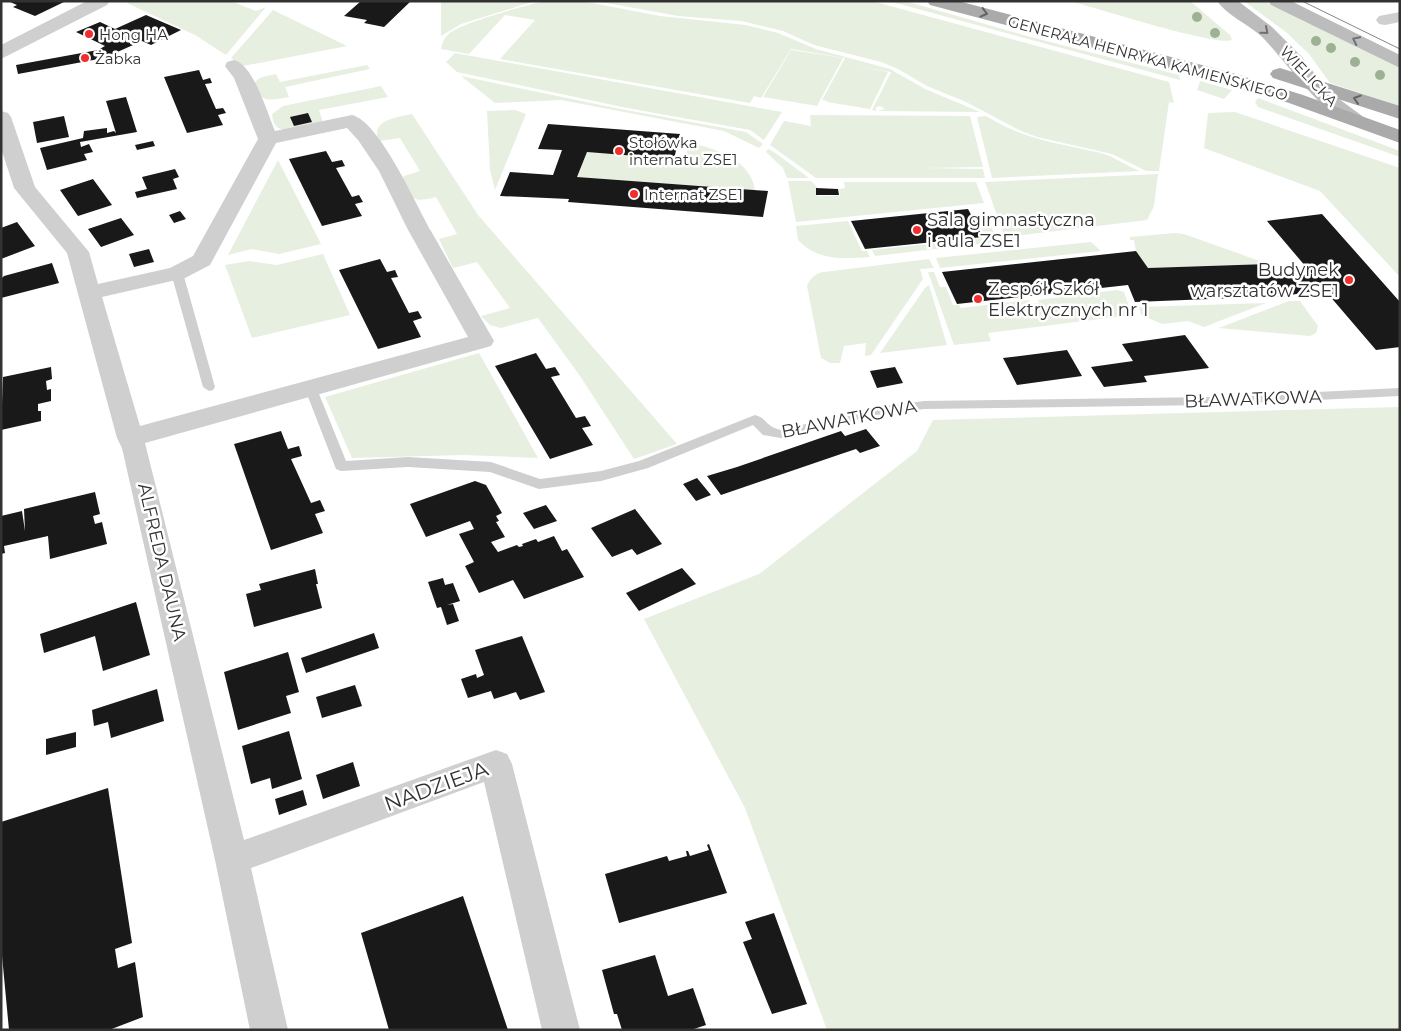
<svg xmlns="http://www.w3.org/2000/svg" width="1401" height="1031" viewBox="0 0 1401 1031" font-family="Montserrat,sans-serif">
	<rect width="100%" height="100%" fill="#fff"/>
	<!-- green -->
	<path fill="#e7efe0" d="M131,1H231L256,11L266,7L226,55L195,35L127,3Z
		M441,1H535L461,24L441,36Z
		M545,1H582L660,16L746,25L778,33L816,49L890,69L925,89L980,112L878,111L885,109L880,106L876,107V111L872,110L891,72L847,65L888,72L870,109L827,102L828,99L827,101L822,100L845,58L791,49L761,98L754,96L750,103L500,59L535,20L505,15L469,54L441,49C443,42 444,37 451,32C466,22 526,5 545,1Z
		M596,1H872L1169,82L1174,103L1169,102L1159,171H1146L1112,154L1037,137L1021,131L966,102L927,86L898,69L881,62L814,45L783,31L741,21L678,16Z
		M888,1H905L1023,35L1179,75L1180,80Z
		M1069,1H1190L1230,35L1232,40C1217,47 1094,7 1069,1Z
		M1244,1H1264L1400,68V106L1330,83L1309,54L1287,33Z
		M273,10L347,46L243,66L231,58Z
		M791,50L843,58L817,106L763,97Z
		M455,53L782,112L764,140L750,130L627,108L457,72L446,62Z
		M367,65L370,69L285,87L289,97C271,100 261,104 254,85C257,76 268,76 276,74L280,82Z
		M461,76L615,108L746,132L763,144L759,148L724,131L561,100L495,103Z
		M1200,81L1232,90L1224,99L1197,90Z
		M381,86L388,97L319,110L323,122L284,130C275,128 273,123 272,114L283,106Z
		M1258,98L1400,151V157L1258,107L1255,102Z
		M515,110L526,114L495,190L490,170L487,111Z
		M1235,112L1400,168V277L1320,191L1204,148L1208,113Z
		M412,114L478,215L677,444L634,459L580,376L538,318L501,328L490,325L481,316L510,308L477,262L453,268L439,239L457,234L436,197C412,203 413,200 401,179L404,176L420,171L400,138L380,141L377,136C375,119 399,117 412,114Z
		M810,115L970,116L983,167L923,168L983,169L985,178H816L770,145L784,121L811,126Z
		M986,116C1025,140 1058,143 1101,153C1115,157 1127,166 1140,171L992,178L977,117Z
		M689,143C715,148 751,160 755,190L577,177L587,152L685,160Z
		M768,149L774,152L809,178H787L783,168L766,152Z
		M278,160L321,244L279,254L251,249L228,255Z
		M1158,174L1154,206L1147,220L1005,237L985,182Z
		M788,181H811L817,187V196H840L839,189L845,188L844,182H976L984,203L796,222Z
		M848,221L862,251H867L870,257C843,259 818,261 798,240L796,226Z
		M980,226H991L997,242L875,256L872,250L986,238Z
		M1176,233L1184,234L1268,264L1148,268L1136,251L1134,240H1130V237Z
		M1091,242L1101,251L940,268L936,258Z
		M323,254L350,315L252,338L225,265L249,261L277,265Z
		M929,259L934,268L920,269L923,279L871,355L865,356L866,343L844,346L840,363H830L821,358L807,286C810,278 816,273 824,272Z
		M928,272H934L940,287H946L953,305H959L961,308L1029,300L1031,304L1039,303L1038,300L1117,290L1124,292L1132,315L988,333L991,341L954,345Z
		M929,285L947,345L880,353L925,288Z
		M1289,301H1300L1318,326L1316,333L1310,336L1219,328Z
		M1266,303L1204,327L1188,321L1162,324L1141,315L1139,307Z
		M479,353L538,458L464,455L352,458L325,397Z
		M1400,407V1030H827L745,808L644,619L759,574L917,451L933,420Z"/>
	<!-- building -->
	<path fill="#191919" d="M12,1H66L35,16L13,7L17,5L10,2Z
		M361,1H411L384,27L364,23L367,20L344,16Z
		M146,15L181,30L151,45L142,41L104,58L18,74L16,65L98,50L105,46L76,32L100,22L115,29Z
		M199,70L203,80L210,78L212,83L205,84L216,109L223,108L226,113L218,115L223,125L187,133L164,77Z
		M126,97L137,132L80,142L81,147L89,144L93,152L84,154L87,160L47,170L40,148L83,138L84,131L107,128V133L114,131L116,133L106,101Z
		M308,113L312,122L294,126L290,117Z
		M64,116L69,137L37,143L33,122Z
		M548,124L680,134L674,159L587,152L577,177L768,191L763,217L568,202L569,199L500,196L510,172L553,175L562,150L538,149Z
		M153,141L155,146L137,150L135,145Z
		M326,151L332,162L342,160L345,166L336,168L352,197L359,195L363,202L355,204L362,216L322,226L289,159Z
		M175,169L179,177L173,179L177,189L137,198L135,192L147,189L142,177Z
		M93,179L112,205L78,216L60,190Z
		M816,188L838,189L839,195H816Z
		M968,209L983,237L865,249L851,221Z
		M180,211L186,219L174,223L169,215Z
		M1322,214L1400,302V347L1376,350L1322,287L1311,288L1313,291L1285,296L1135,302L1128,285L957,304L942,272L1136,251L1148,268L1268,264L1276,278L1312,274L1267,221Z
		M121,218L134,235L101,247L88,229Z
		M17,222L35,246L1,259V228Z
		M149,249L154,262L134,267L129,254Z
		M380,259L387,272L395,270L398,277L391,278L409,313L418,311L422,318L413,321L421,337L378,349L339,270Z
		M52,263L59,283L1,298V279L4,276Z
		M1185,335L1209,368L1144,376L1147,382L1104,387L1091,367L1133,361L1122,344Z
		M1067,350L1082,376L1017,385L1003,358Z
		M536,353L546,369L555,367L560,375L551,377L576,418L585,416L591,426L582,428L593,445L550,459L495,366Z
		M51,367L52,379L46,381L47,390L51,389V401L38,404V411H41V421L1,430L3,377Z
		M895,367L903,383L877,388L870,371Z
		M866,429L880,446L860,453L856,449L841,454L721,495L707,476L737,467L841,431L845,436Z
		M281,431L288,449L299,446L302,456L291,459L311,503L320,500L325,511L315,514L323,533L271,550L234,444Z
		M697,478L711,495L696,501L683,484Z
		M475,481L486,485L502,513L496,516L499,521L496,522L505,537L491,542L498,552L517,545L519,547L523,546L522,544L536,539L538,542L554,536L562,551L567,549L584,577L524,599L513,580L479,593L465,566L474,562L459,534L474,529L470,521L426,537L410,504Z
		M95,492L100,514L93,516L95,524L102,522L107,544L50,559L48,536L4,546L5,553L1,554V516L22,511L25,531L24,509Z
		M546,505L557,521L534,529L523,513Z
		M635,509L662,544L637,555L632,549L612,557L591,528Z
		M682,568L696,584L639,611L626,593Z
		M315,569L318,584H316L322,608L254,627L246,594L261,590L259,584Z
		M443,578L445,585L453,583L460,601L447,605L453,604L459,621L447,625L441,607L437,608L428,582Z
		M136,602L150,655L103,671L95,636L44,653L40,634Z
		M374,633L379,648L306,673L301,658Z
		M522,636L545,692L520,700L516,692L494,699L491,691L468,698L461,679L476,674L477,678L484,675L475,650Z
		M288,652L299,692L286,696L291,713L238,730L224,672Z
		M355,685L362,706L322,718L316,697Z
		M157,689L164,721L111,738L108,722L94,726L92,710Z
		M289,731L302,779L272,789L270,778L251,784L242,746Z
		M76,732V747L46,755V739Z
		M353,762L360,786L323,799L316,775Z
		M108,788L132,943L115,949L118,968L135,962L143,1017L109,1030H9L1,945V822Z
		M303,790L307,805L279,815L275,799Z
		M709,844L727,893L619,923L605,874L667,856L669,861L687,856L686,851H688L690,856L709,850L707,845Z
		M463,896L508,1030H389L361,933Z
		M774,913L807,1004L772,1014L743,942L752,939L745,922Z
		M655,955L668,996L693,988L706,1025L691,1030H622L617,1014H614L602,970Z"/>
	<g fill="none" stroke-linecap="round" stroke-linejoin="round">
		<!-- service -->
		<path fill="#cfcfcf" fill-rule="evenodd" d="M177,270L183,273L215,387L213,390L209,391L203,387L171,273Z
			M311,385L317,389L346,461L408,457L491,462L540,479L601,471L639,461L755,415C767,418 766,427 781,430L876,407L924,401L1209,397L1400,388V396L1209,405L924,409L876,415L781,438L763,435L753,425L648,468L601,481L539,489L490,472L408,467L341,471L336,469L305,389Z"/>
		<!-- minor -->
		<path fill="#cfcfcf" fill-rule="evenodd" d="M1400,12V22L1385,25L1379,24L1376,20L1379,16Z
			M234,60C254,65 267,113 275,131L352,115C380,122 416,205 431,231C452,268 473,304 494,341L491,346L145,443L244,840L496,750L507,754L512,764L580,1030H542L484,782L251,868L288,1030H250L215,860L122,448L117,438L67,253L14,188L1,148V111L8,113L11,117L35,187L89,252L98,284L170,268L193,256L258,139L234,78L225,66L227,62ZM347,128L358,140L379,171L407,228L468,337L140,426L102,297L185,278L210,265L276,143Z"/>
		<!-- tertiary -->
		<path fill="#cfcfcf" fill-rule="evenodd" d="M87,1H110L107,5L1,59V45Z"/>
		<!-- secondary -->
		<path fill="#bcbcbc" fill-rule="evenodd" d="M1217,1H1238L1272,27L1302,57L1320,81L1339,99L1365,118L1368,122L1365,126C1334,134 1282,55 1260,35C1247,24 1227,15 1217,1Z
			M1268,1H1291L1400,55V68L1271,5Z"/>
		<!-- primary -->
		<path fill="#aaa" fill-rule="evenodd" d="M927,1H958L1236,74L1303,95L1400,130V143L1289,103L1222,82L930,5Z
			M1280,68L1400,106V119L1273,78L1270,74L1273,70Z"/>
		<!-- tram -->
		<path stroke="#878787" stroke-width="1" d="M1302,1L1400,49"/>
	</g>
	<!-- trees -->
	<g fill="#9fb194">
		<circle cx="1197" cy="17" r="5"/>
		<circle cx="1215" cy="33" r="5"/>
		<circle cx="1316" cy="41" r="5"/>
		<circle cx="1331" cy="48" r="5"/>
		<circle cx="1355" cy="62" r="5"/>
		<circle cx="1380" cy="75" r="5"/>
	</g>
	<!-- one-way arrows -->
	<defs><path id="oneway-chevron" d="M-2-3.5L2.5 0L-2 3.5" fill="none" stroke-width="1.6" stroke-linecap="round" stroke-linejoin="round" transform="scale(1.25)"/></defs>
	<g stroke="#626262">
		<use href="#oneway-chevron" transform="translate(984 13) rotate(14)"/>
		<use href="#oneway-chevron" transform="translate(1357 99) rotate(-162)"/>
	</g>
	<g stroke="#707070">
		<use href="#oneway-chevron" transform="translate(1265 31) rotate(41)"/>
		<use href="#oneway-chevron" transform="translate(1356 40) rotate(-154)"/>
	</g>
	<!-- markers -->
	<g fill="#f02e2e" stroke="#fff" stroke-width="2">
		<circle cx="89" cy="34" r="5"/>
		<circle cx="85" cy="58" r="5"/>
		<circle cx="619" cy="151" r="5"/>
		<circle cx="634" cy="194" r="5"/>
		<circle cx="917" cy="230" r="5"/>
		<circle cx="1349" cy="280" r="5"/>
		<circle cx="978" cy="299" r="5"/>
	</g>
	<g text-anchor="middle" dominant-baseline="central" stroke-width="5" stroke-linejoin="round" paint-order="stroke">
		<!-- far-poi labels -->
		<g font-size="15" fill="#323232" stroke="#fff" text-anchor="start">
			<text x="99" y="34">Hong HA</text>
			<text x="95" y="58">Żabka</text>
			<text x="629" y="142">Stołówka<tspan x="629" dy="17">internatu ZSE1</tspan></text>
			<text x="644" y="194">Internat ZSE1</text>
		</g>
		<!-- far-street labels -->
		<g font-size="15" fill="#323232" stroke="#fff">
			<text transform="translate(1148 58) rotate(15)">GENERAŁA HENRYKA KAMIEŃSKIEGO</text>
			<text transform="translate(1309 76) rotate(47)">WIELICKA</text>
		</g>
		<!-- poi labels -->
		<g font-size="18" fill="#323232" stroke="#fff" text-anchor="start">
			<text x="927" y="220">Sala gimnastyczna<tspan x="927" dy="21">i aula ZSE1</tspan></text>
			<text x="1339" y="270" text-anchor="end">Budynek<tspan x="1339" dy="21">warsztatów ZSE1</tspan></text>
			<text x="988" y="289">Zespół Szkół<tspan x="988" dy="21">Elektrycznych nr 1</tspan></text>
		</g>
		<!-- street labels -->
		<g font-size="18" fill="#323232" stroke="#fff">
			<text transform="translate(1253 399) rotate(-2)">BŁAWATKOWA</text>
			<text transform="translate(849 419) rotate(-11)">BŁAWATKOWA</text>
			<text transform="translate(162 562) rotate(77)">ALFREDA DAUNA</text>
		</g>
		<!-- near-street labels -->
		<g font-size="21" fill="#323232" stroke="#fff">
			<text transform="translate(436 786) rotate(-20)">NADZIEJA</text>
		</g>
	</g>
	<!-- border -->
	<rect width="1401" height="1031" fill="none" stroke="#323232" stroke-width="5"/>
</svg>
